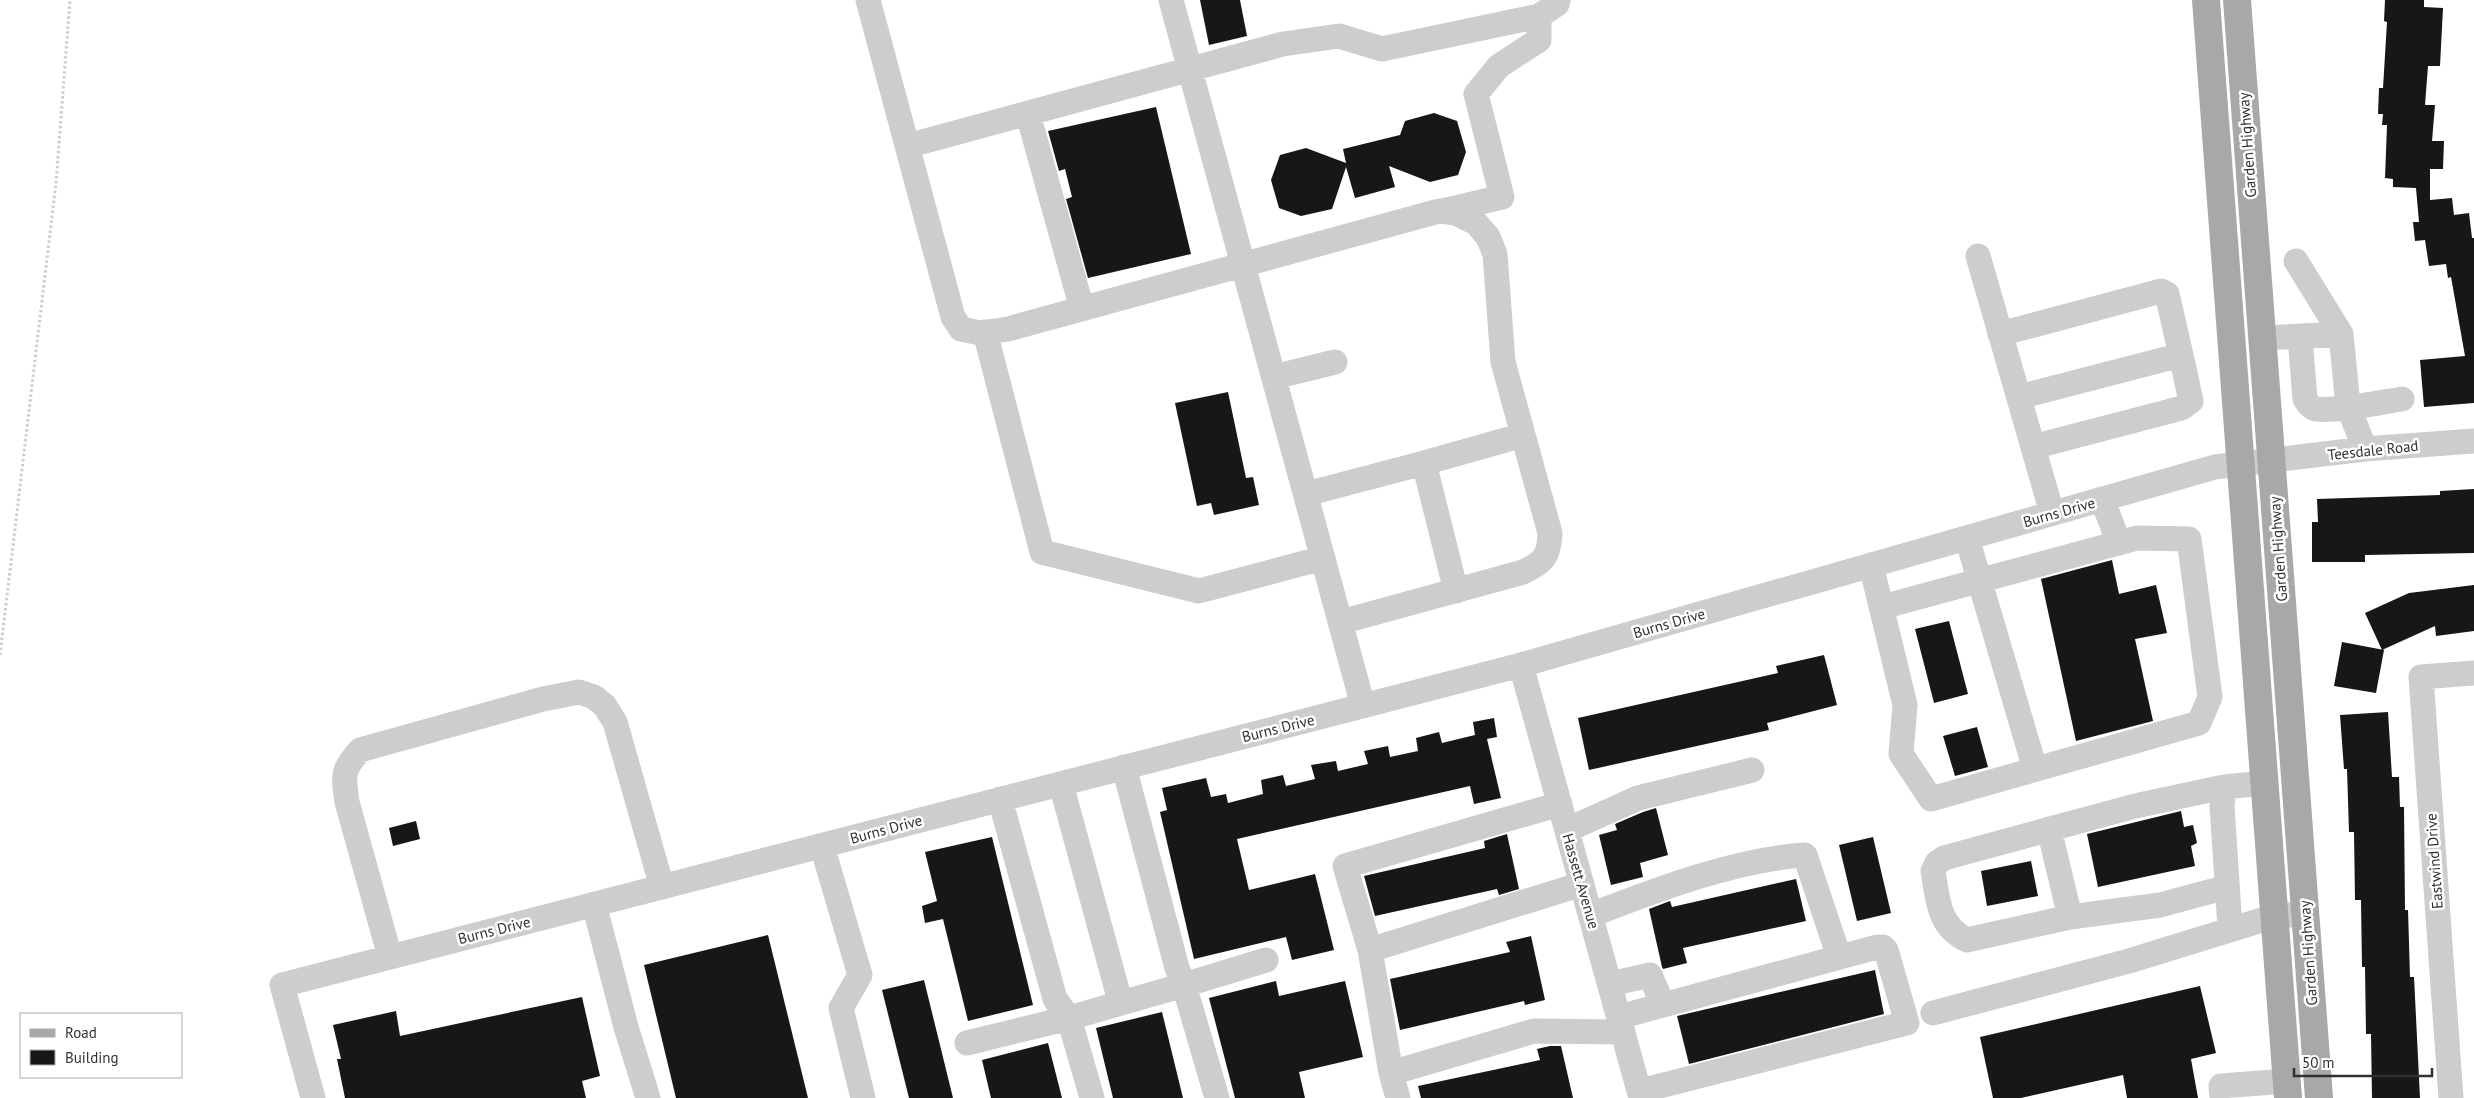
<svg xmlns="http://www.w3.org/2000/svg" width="2474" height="1098" viewBox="0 0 2474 1098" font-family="'PT Sans',sans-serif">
	<rect width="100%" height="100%" fill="#fff"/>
	<!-- building -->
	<path fill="#171717" d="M1200,0H1240L1247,36L1209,45Z
		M2385,0H2424V7L2443,8L2440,66H2428L2425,105H2435L2432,141H2444L2443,169H2430V200L2452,198L2454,215L2469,213L2472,238H2474V403L2424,407L2420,360L2465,356L2451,277L2448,278L2446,264L2429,266L2425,240L2415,241L2413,222H2419L2416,188L2393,187V179L2385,178L2387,125H2382L2383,114H2378L2379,88H2383L2387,22L2384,21Z
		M1156,107L1191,254L1088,278L1066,199L1072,197L1065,169L1059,171L1048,131Z
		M1434,113L1457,121L1466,152L1458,175L1430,182L1389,166L1395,187L1355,198L1346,167L1332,209L1301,216L1279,208L1271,180L1280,155L1306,148L1346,163L1343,149L1400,135L1405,121Z
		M1228,392L1246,478L1253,477L1259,505L1214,515L1211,503L1197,506L1175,403Z
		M2474,489V553L2365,555V562H2312V522H2318L2317,499L2440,495V491Z
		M2112,560L2119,594L2156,585L2167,633L2135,639L2153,721L2076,741L2041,579Z
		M2474,585V631L2436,636L2435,626L2382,650L2365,613L2409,593Z
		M1949,621L1968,694L1934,703L1915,629Z
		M2342,642L2384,650L2376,693L2334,686Z
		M1824,655L1837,705L1767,723L1769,730L1589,770L1578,718L1778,673L1776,666Z
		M2388,712L2392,777H2399L2400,807H2404L2405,910H2408L2410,977H2414L2420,1098H2372L2371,1034H2366L2365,967H2362L2361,900H2355L2354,832H2349L2347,769H2344L2340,715Z
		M1494,718L1497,737L1487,739L1501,798L1474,804L1470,786L1237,839L1249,890L1315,874L1334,950L1292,960L1286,937L1194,959L1160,812L1167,810L1162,788L1206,778L1211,797L1226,794L1228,803L1263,794L1261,780L1283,775L1286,786L1315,779L1311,765L1336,761L1338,771L1368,764L1364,751L1388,746L1390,757L1418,751L1416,738L1439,732L1442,743L1475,735L1473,722Z
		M1977,727L1988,767L1955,776L1943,736Z
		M1656,808L1668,855L1640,863L1643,877L1611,885L1599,835L1617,830L1615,824L1643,812Z
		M2181,811L2184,827L2193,825L2197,843L2191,846L2195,866L2098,887L2087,834Z
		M416,821L420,839L393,846L389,828Z
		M1507,834L1519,889L1499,895L1497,889L1375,916L1364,876L1485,848L1484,841Z
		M992,837L1033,1005L968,1021L943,919L925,923L922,906L937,901L925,852Z
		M1873,837L1891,913L1857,921L1839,845Z
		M2031,861L2038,896L1987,906L1981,871Z
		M1796,879L1806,921L1683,948L1687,963L1663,969L1662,967L1649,909L1670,901L1672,907Z
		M768,935L808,1098H676L644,965Z
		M1531,936L1545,1000L1525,1005L1524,1001L1400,1030L1390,979L1510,952L1506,942Z
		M1875,970L1884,1014L1689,1064L1677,1016Z
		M924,980L953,1098H909L882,990Z
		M1276,981L1279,996L1345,981L1363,1057L1299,1072L1305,1098H1235L1209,998Z
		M2200,986L2216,1053L2191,1059L2198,1098H2127L2123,1075L2021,1098H1993L1980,1037Z
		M582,997L600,1076L582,1081L586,1098H345L337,1059H341L333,1025L396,1011L400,1036Z
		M1162,1012L1183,1098H1113L1096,1028Z
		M1048,1043L1062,1098H991L982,1060Z
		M1550,1046H1561L1573,1098H1421L1418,1086L1540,1060L1537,1049Z"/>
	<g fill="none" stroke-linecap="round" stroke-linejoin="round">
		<!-- path -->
		<path stroke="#cdcdcd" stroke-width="3" stroke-dasharray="2.5 2.5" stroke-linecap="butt" d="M0,655L56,183L70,0"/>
		<!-- minor -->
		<path stroke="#cdcdcd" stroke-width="25" d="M868,0L953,317L961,329L980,333L1008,329L1439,211L1456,213L1476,223L1488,237L1495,254L1503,362L1550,533C1549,557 1544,562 1523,572L1341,622
			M1171,0L1363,706
			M1539,16L1557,4L1558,0
			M1028,114L1082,309
			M907,146L1283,44L1339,36L1382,49L1539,16V40L1499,66L1476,94L1502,197L1443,211
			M1978,256L2052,513
			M985,332L1042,552L1199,591L1323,558
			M2000,334L2161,291L2167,294L2181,355L2019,397
			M2341,334L2348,406L2365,449
			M2300,337L2305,399C2308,404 2311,408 2316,409C2336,412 2381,402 2402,399
			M2262,338L2341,334L2296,261
			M1274,377L1335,362
			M2033,447L2182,408L2191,401L2181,355
			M1424,463L1523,435
			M1306,494L1424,463L1456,591
			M2102,499L2119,543
			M1967,538L2035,769
			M1871,565L1905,705L1901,754L1931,799L2199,723L2210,697L2189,539L2137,538L1882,607
			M1521,665L1641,1098
			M1061,784L1120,1001
			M2224,787L2135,806L1944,858L1937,863L1933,871C1938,900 1938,926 1967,940L2070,917L2160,905L2227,887
			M1000,799L1055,999L1069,1018L1184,985L1177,968L1124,767
			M2049,829L2070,917
			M1567,830L1638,798L1752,770
			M822,846L860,975L841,1008L863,1098
			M594,904L626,1027L648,1098
			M1591,915C1656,890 1736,859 1805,855L1839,957
			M2230,928L2222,806L2224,787L2265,783
			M1370,950L1345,866L1560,804
			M390,957L347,802C343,775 342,770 360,750L543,699L579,692L594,697L605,706L615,722L662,887
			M1610,984L1650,975L1663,1005
			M1933,1013L2129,961L2275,916L2305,914
			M1619,1017L1877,947H1883L1886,950L1907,1023L1640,1091
			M967,1043L1069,1018L1092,1098
			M1391,1073L1370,950L1582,884
			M313,1098L282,985L1521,665L2215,467L2365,449L2474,441
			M1217,1098L1184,985L1266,960
			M1398,1098L1391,1073L1534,1031L1623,1032
			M2222,1098L2221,1086L2287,1081
			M2451,1098L2421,677L2474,673"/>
		<!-- major -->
		<path stroke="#a8a8a8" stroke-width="28" d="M2206,0L2288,1098
			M2237,0L2319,1098"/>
	</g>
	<g text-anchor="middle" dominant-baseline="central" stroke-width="5" stroke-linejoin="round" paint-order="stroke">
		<!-- street labels -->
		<g font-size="15" fill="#303030" stroke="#fff">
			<text transform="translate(2247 145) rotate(-94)">Garden Highway</text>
			<text transform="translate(2373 450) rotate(-6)">Teesdale Road</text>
			<text transform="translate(2059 512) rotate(-16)">Burns Drive</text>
			<text transform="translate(2278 549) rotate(-94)">Garden Highway</text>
			<text transform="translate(1669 623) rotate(-16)">Burns Drive</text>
			<text transform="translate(1278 728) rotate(-14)">Burns Drive</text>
			<text transform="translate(886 829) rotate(-15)">Burns Drive</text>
			<text transform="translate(2434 861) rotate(-94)">Eastwind Drive</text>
			<text transform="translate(1581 881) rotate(74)">Hassett Avenue</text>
			<text transform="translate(494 930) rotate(-14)">Burns Drive</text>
			<text transform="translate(2308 953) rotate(-94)">Garden Highway</text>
		</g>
	</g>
	<!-- legend -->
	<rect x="20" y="1013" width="162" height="65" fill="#ffffff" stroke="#acacac"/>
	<rect x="30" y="1029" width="25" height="8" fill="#a8a8a8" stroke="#acacac"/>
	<text x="65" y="1038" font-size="15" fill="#303030">Road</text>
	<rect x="30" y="1050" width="25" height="15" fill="#171717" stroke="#acacac"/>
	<text x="65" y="1063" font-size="15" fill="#303030">Building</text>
	<!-- scale -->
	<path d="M2294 1068v8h138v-8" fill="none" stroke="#303030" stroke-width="2.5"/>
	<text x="2302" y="1068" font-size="15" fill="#303030" stroke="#ffffff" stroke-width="4" paint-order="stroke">50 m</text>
</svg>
